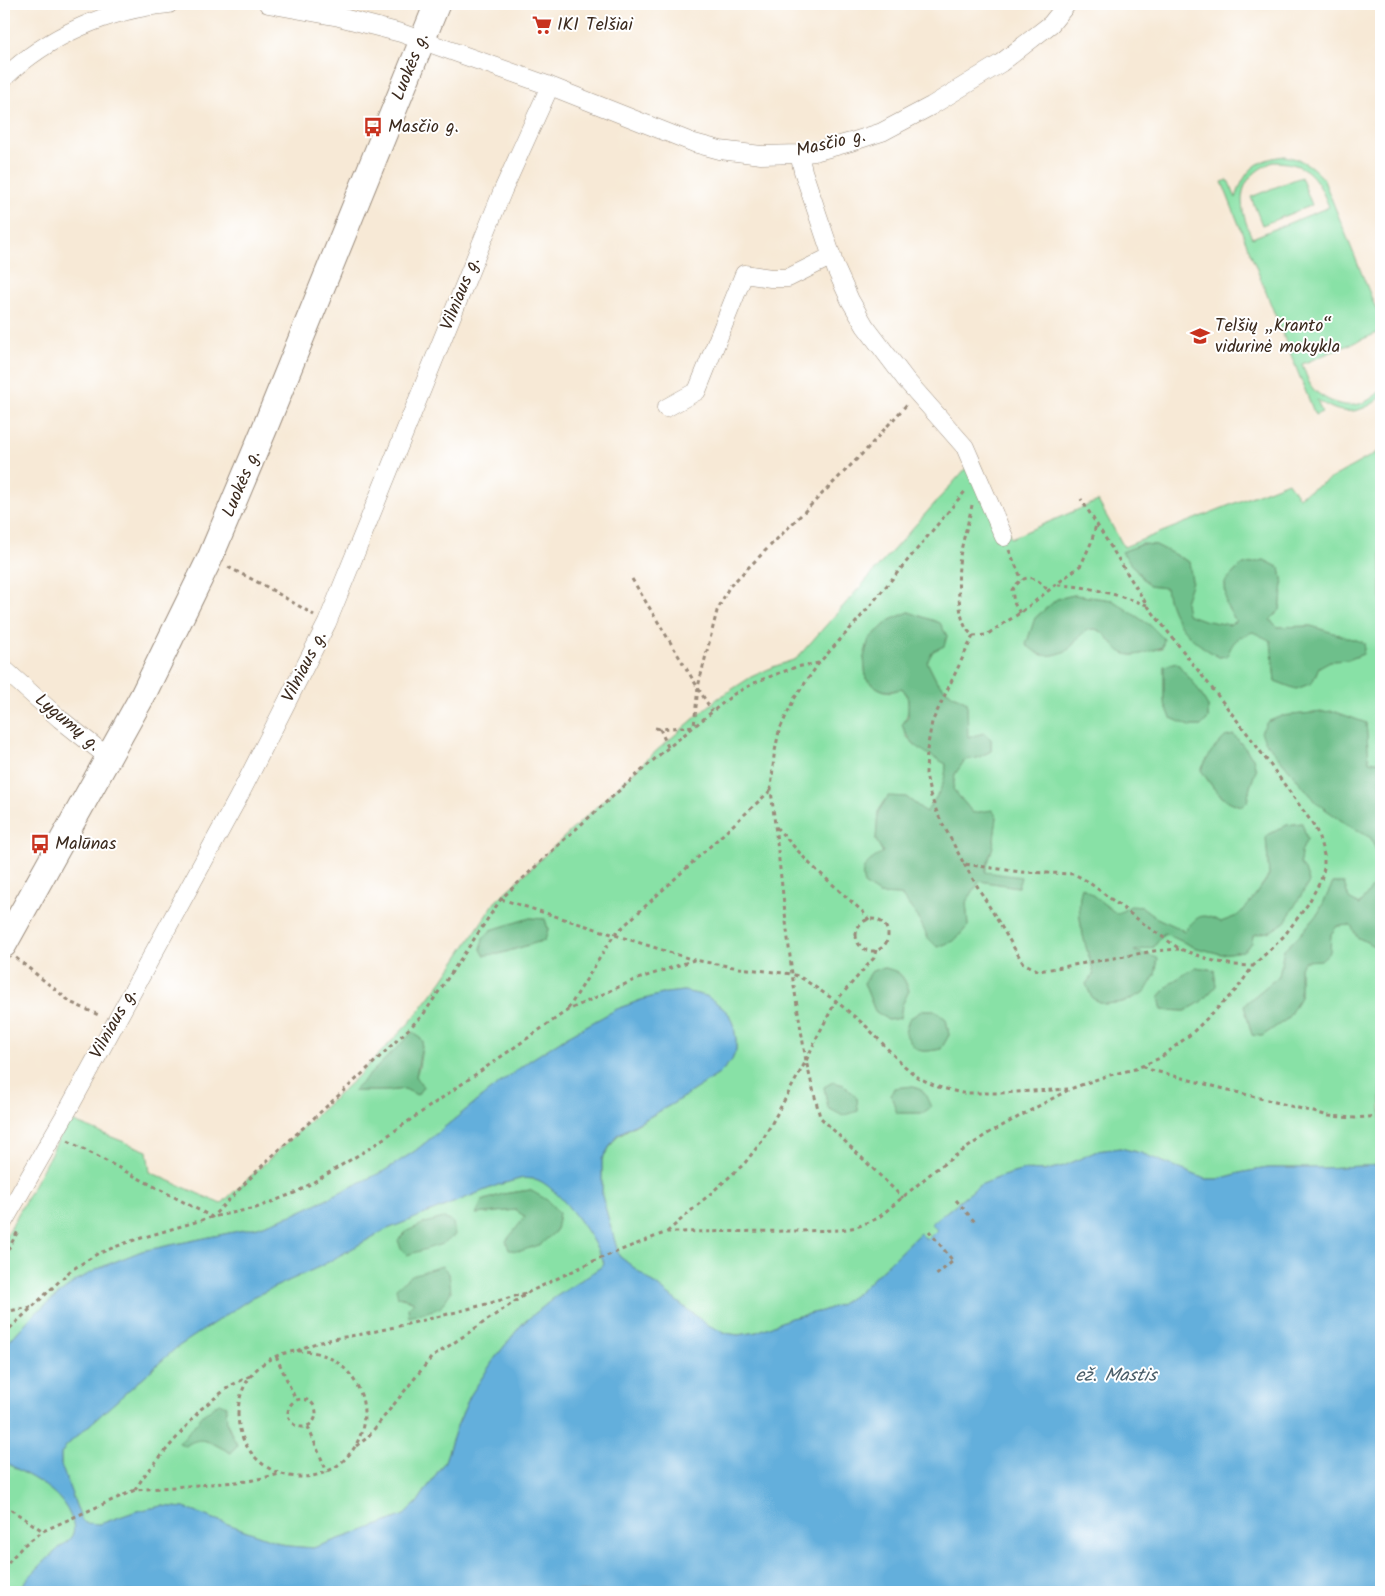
<svg xmlns="http://www.w3.org/2000/svg" width="1385" height="1596" viewBox="0 0 1385 1596" font-family="Kalam,sans-serif">
	<rect width="100%" height="100%" fill="#fff"/>
	<filter id="ink" filterUnits="userSpaceOnUse"><feTurbulence type="fractalNoise" baseFrequency=".02" numOctaves="2"/><feDisplacementMap in="SourceGraphic" scale="10" xChannelSelector="R" yChannelSelector="G"/><feConvolveMatrix kernelMatrix="1 2 1 2 8 2 1 2 1" color-interpolation-filters="sRGB"/></filter>
	<filter id="wash" filterUnits="userSpaceOnUse"><feTurbulence type="fractalNoise" baseFrequency=".0096" numOctaves="4" result="noise"/><feDisplacementMap in="SourceGraphic" scale="20" xChannelSelector="R" yChannelSelector="G"/><feGaussianBlur stdDeviation="1.12" result="paint"/><feColorMatrix in="noise" values="0 0 0 0 0 0 0 0 0 0 0 0 0 0 0 0 0 1.4 0 .05"/><feComposite in="paint" operator="in"/></filter>
	<g filter="url(#wash)">
		<rect width="100%" height="100%" fill="#f7e9d6"/>
		<!-- green -->
		<path fill="#88e1a6" stroke="#628662" fill-rule="evenodd" d="M1285,156C1303,160 1310,164 1323,178L1381,321V335L1380,332L1302,364C1305,371 1307,379 1311,386C1314,391 1320,395 1325,398C1346,410 1365,407 1381,390V397C1368,409 1349,416 1332,408C1327,406 1322,403 1317,400L1322,412L1315,415L1222,182L1228,180L1236,198C1244,171 1256,159 1285,156ZM1273,162C1308,162 1317,177 1329,207L1252,238C1238,205 1234,179 1273,162Z
			M1301,177L1312,205L1262,225L1251,197Z
			M1381,450V763L1369,761L1366,723L1333,711L1282,716L1267,722L1262,732L1265,741L1318,804L1345,823L1371,838L1376,850L1381,855V880L1373,887L1359,905L1349,899L1344,883H1333L1319,912L1300,935L1284,950L1279,976L1244,1005L1252,1035L1262,1036L1287,1019L1300,997V967L1304,961L1321,960L1329,952L1331,934L1337,926L1351,925L1357,937L1376,947L1381,946V1165L1323,1168H1268L1244,1172L1218,1179H1205L1141,1153L1120,1148L1097,1151L1064,1166L1044,1171L1024,1170L1003,1176L980,1185L932,1223L937,1230L927,1240L920,1233L860,1291L841,1304L822,1311L791,1318L757,1332L738,1335L725,1333L706,1324L619,1256L602,1196V1159L617,1136L674,1103L719,1074L732,1060L736,1050V1039L734,1027L729,1014L718,1004L706,996L684,991L666,993L641,1000L617,1009L568,1036L529,1061L488,1092L415,1151L384,1171L295,1214L258,1227L142,1251L104,1266L77,1280L32,1316L4,1347V1240L69,1120L147,1151L150,1172L221,1204L355,1079L411,1021L442,981L495,902L513,885L655,752L717,699L751,677L773,667L796,659L976,457L1011,538L1098,501L1124,547L1288,482L1298,497ZM1142,544L1156,545L1189,562L1192,581L1185,602L1186,614L1203,620L1229,625L1236,621L1226,605L1225,582L1240,566L1264,560L1280,568L1283,584L1280,610L1269,619L1278,627L1311,626L1365,643L1363,654L1348,660L1330,661L1319,667L1312,683L1296,689L1275,681L1271,640L1253,632C1237,637 1233,640 1227,656L1219,657C1190,641 1171,622 1166,588L1149,586L1122,552ZM1074,595L1112,600L1151,626L1164,639L1162,648C1153,650 1142,655 1132,655C1112,654 1109,628 1091,629C1081,630 1076,643 1069,649C1063,653 1050,657 1043,655C1037,654 1031,648 1026,645L1035,618L1057,599ZM909,612L940,623L947,636L944,646L933,651L927,662L937,682L953,695L967,702V738L985,733L991,739V751L977,758L965,760L955,774L953,789L973,813L992,811L997,817L993,846L985,873L1021,877L1018,887L980,881L966,902L968,926L954,941L937,947L928,938L918,917L901,895L879,894L864,884C859,865 869,862 883,853L876,840L878,812L888,797H906L926,812C938,795 946,785 946,764L915,745L907,737L902,725C910,714 911,699 902,688C886,696 878,689 866,679L864,657L869,639L890,620ZM1177,663L1196,686L1208,706V719L1201,726H1190L1171,718L1164,701V666ZM1234,735L1253,758L1256,770L1250,787L1247,802L1243,806C1219,801 1214,789 1201,770L1211,752L1225,737ZM1302,823L1307,839L1301,852L1300,864L1305,870L1309,882L1285,922L1271,931L1253,935L1252,943L1243,951L1221,954L1194,947L1164,933L1154,947L1133,951L1158,959L1155,975L1145,991L1125,1002L1105,1004L1092,998L1086,984L1094,973C1086,946 1074,915 1082,887L1117,914L1131,906L1142,907L1157,918L1184,931C1200,915 1200,912 1221,922L1237,916L1249,904L1269,875L1266,836L1287,825ZM530,918L545,919L548,929L545,940L499,954L484,955L481,949L483,939L491,930ZM1196,967L1214,970L1216,986L1201,1002L1185,1011L1162,1010L1159,997L1172,982ZM884,968C900,971 903,975 909,990L902,1005L900,1018L888,1020L875,1011L864,983L872,971ZM923,1010H934L946,1019L949,1035L941,1049C918,1053 917,1053 905,1033L909,1019ZM413,1032L423,1041L419,1067L416,1076L423,1087L417,1095L405,1089L387,1091H353ZM833,1082L844,1085L857,1098L858,1111L843,1115L828,1108L824,1087ZM914,1086L924,1092L930,1107L923,1113H897L891,1095L894,1088Z
			M523,1178C528,1179 534,1178 538,1180C561,1189 595,1240 604,1263L601,1267L554,1298L522,1324L495,1358L470,1396L457,1426L445,1461L417,1503L404,1515L382,1524L313,1548L288,1546L184,1508L162,1506L137,1511L100,1524L93,1525L85,1523L81,1519L61,1465V1454L66,1446L176,1348L253,1297L321,1266L385,1230L498,1185ZM530,1190L521,1251L506,1241L526,1218L516,1210L477,1214L482,1201L503,1194ZM451,1292L410,1316L408,1308L415,1302L398,1297ZM219,1404L237,1445L231,1453L214,1444L201,1439L179,1443L205,1414Z
			M4,1461C29,1478 57,1486 70,1515C73,1522 76,1530 71,1537C68,1542 61,1546 57,1550C43,1563 28,1576 18,1592H4Z"/>
		<!-- forest -->
		<path fill="#6ebf8b" stroke="#547454" d="M1142,544L1156,545L1189,562L1192,581L1185,602L1187,614L1203,620L1229,625L1236,621L1226,605L1225,582L1240,566L1264,560L1280,568L1283,584L1280,610L1270,620L1278,627L1311,626L1365,643L1363,654L1348,660L1330,661L1319,667L1312,683L1296,689L1275,681L1271,641L1253,632C1237,637 1233,641 1227,656L1219,657C1190,641 1171,622 1166,588L1149,586L1122,552Z
			M1074,595L1112,600L1151,626L1164,639L1162,647C1153,650 1142,655 1132,655C1112,655 1109,628 1092,629C1081,630 1076,643 1069,649C1063,653 1050,657 1043,655C1037,654 1031,648 1026,645L1035,618L1057,599Z
			M909,612L940,623L947,636L944,646L933,651L927,662L937,682L953,695L967,702L968,737L985,733L991,739V751L977,758L965,760L955,774L953,789L973,813L992,810L997,817L993,846L985,872L1021,877L1018,887L980,881L966,902L968,926L954,941L937,947L928,938L918,917L901,895L879,894L864,884C859,865 869,862 883,852L876,840L878,812L888,796L906,797L926,812C938,796 946,783 946,764C926,753 911,747 902,725L908,717V696L902,688C886,695 878,689 866,679L864,657L869,639L890,620Z
			M1177,663L1196,686L1208,706V719L1201,726H1190L1171,718L1164,701V666Z
			M1333,711L1366,723L1369,761L1381,763V855L1376,850L1371,838L1345,823L1318,804L1265,741L1261,732L1267,722L1282,716Z
			M1234,735L1253,758L1256,770L1250,787L1247,802L1243,806C1219,801 1214,788 1201,770L1211,752L1225,737Z
			M1302,823L1307,839L1301,852L1300,864L1305,870L1309,882L1285,922L1271,931L1253,935L1252,943L1243,951L1221,954L1194,947L1164,933L1154,947L1134,951L1158,958L1155,975L1145,992L1125,1002L1104,1004L1092,998L1086,984L1094,973C1086,946 1074,915 1082,887L1117,914L1131,906L1142,907L1157,918L1184,931C1200,915 1199,912 1221,922L1237,916L1249,904L1269,876L1266,836L1287,825Z
			M1381,880V946L1376,947L1357,937L1351,925L1337,926L1331,934L1330,952L1321,960L1305,961L1300,967V997L1287,1019L1262,1036L1252,1035L1244,1005L1279,976L1284,950L1300,935L1319,912L1333,883H1344L1349,899L1359,905L1373,887Z
			M530,918L545,919L548,929L545,940L499,954L484,955L481,949L483,939L491,930Z
			M1196,967L1214,970L1216,986L1201,1002L1185,1011L1162,1010L1159,997L1172,982Z
			M884,968C900,971 903,975 909,991L902,1005L900,1018L888,1020L875,1011L864,983L872,971Z
			M923,1010H934L946,1019L949,1035L941,1049C918,1053 917,1053 905,1033L909,1019Z
			M413,1032L423,1041L416,1076L423,1087L417,1095L405,1089L387,1091H353Z
			M833,1082L844,1085L857,1098L858,1111L843,1116L828,1108L824,1087Z
			M914,1086L924,1092L931,1107L923,1113H897L891,1095L894,1088Z
			M530,1190L547,1200L559,1213L556,1231L541,1244L521,1251L509,1250L506,1241L525,1217L516,1210L476,1214L482,1201L503,1194Z
			M443,1218L453,1222L455,1235L442,1244L407,1255L401,1249L398,1240L407,1231L425,1223Z
			M442,1266L449,1273L451,1292L440,1308L409,1317L408,1308L414,1302L408,1299L398,1297L396,1288L412,1275Z
			M219,1403L226,1406L227,1424L237,1445L231,1453C215,1445 202,1433 186,1446L179,1443L204,1414Z"/>
		<!-- water -->
		<path fill="#63afdc" stroke="#4f6c7d" fill-rule="evenodd" d="M684,991L706,996L718,1004L729,1014L734,1027L736,1039V1050L732,1060L719,1074L674,1103L617,1135L602,1159V1196L619,1256L706,1324L725,1333L738,1335L757,1332L791,1318L822,1311L841,1304L860,1291L920,1233L927,1240L937,1230L931,1224L980,1185L1003,1176L1024,1170L1044,1171L1064,1166L1097,1151L1120,1148L1141,1153L1205,1179H1218L1244,1172L1268,1168H1323L1381,1165V1592H18C28,1576 43,1563 57,1550C61,1546 68,1542 71,1537C76,1530 73,1522 70,1515C57,1486 29,1478 4,1461V1347L32,1316L77,1280L104,1266L142,1251L258,1227L295,1214L384,1171L415,1151L488,1092L529,1061L568,1036L617,1009L641,1000L666,993ZM523,1178C528,1179 534,1178 538,1180C560,1189 596,1241 604,1263L601,1267L554,1298L522,1324L495,1358L470,1396L457,1426L445,1461L417,1503L404,1515L382,1524L313,1548L288,1546L184,1508L162,1506L137,1511L100,1524L85,1523L81,1519L61,1465V1454L66,1446L176,1348L253,1297L321,1266L385,1230L498,1185Z"/>
	</g>
	<g filter="url(#ink)">
		<g fill="none" stroke-linecap="round" stroke-linejoin="round">
			<defs>
				<path id="minor" d="M268,4L339,17L401,33L550,86L694,143L720,150L761,155L799,154L814,152L851,142L882,132L931,106L1001,63L1051,24L1067,4
					M4,78C48,36 108,9 169,4
					M799,154L803,171L836,269L850,300L865,326L906,380L965,447L1004,537
					M666,408L697,391L744,274L771,278H788L832,256
					M4,669L60,719L108,757
					M4,1221L69,1108L238,798L327,623L503,190L550,86"/>
				<path id="secondary" d="M4,945L143,695L210,558L264,430L437,4"/>
			</defs>
			<!-- minor casing -->
			<use href="#minor" stroke="#998a7a" stroke-width="19"/>
			<!-- secondary casing -->
			<use href="#secondary" stroke="#998a7a" stroke-width="27"/>
			<!-- path -->
			<path stroke="#998a7a" stroke-width="3" stroke-dasharray="4 4" stroke-linecap="butt" d="M972,505C969,521 964,535 961,551C957,567 957,614 966,628C968,631 971,634 973,636L932,722L927,750L926,774L930,794L938,815L964,864L1021,872L1074,874L1087,881L1148,927L1180,949L1214,961L1234,965L1253,966
				M1009,550L1022,580
				M228,567L267,587L314,615
				M632,579L712,711
				M1058,585C1091,586 1116,595 1147,605
				M1020,613L1014,603L1012,590C1025,572 1036,575 1049,592
				M973,636L986,635L1020,613L1081,565L1091,543L1096,525
				M655,728L660,729
				M668,747L660,729L694,726L698,687L717,611L729,587L866,450L908,403
				M776,827L810,864L863,912L869,920
				M964,864L1023,963L1039,971L1154,951L1179,949
				M501,899L694,960
				M856 935a16 16 0 1 1 32 0a16 16 0 1 1-32 0Z
				M876,950L874,958L836,1001L816,1039L806,1061L820,1117L903,1198
				M16,958L72,1003L101,1016
				M568,1009L614,935L771,790
				M1143,1066L1151,1070L1329,1116L1355,1118L1381,1116
				M68,1141L212,1217L268,1160L362,1074L423,1015L501,899L566,838L658,756L734,694L758,681L796,667L819,663
				M956,1200L975,1222
				M929,1231L953,1261L934,1277
				M667,1232L744,1164L762,1141L806,1061L792,974L771,790L774,756L779,731L794,699L819,663L858,620L967,489
				M4,1257L18,1231
				M4,1312L31,1307
				M4,1334L70,1271L97,1254L128,1242L212,1217L256,1208L297,1192L370,1148L568,1010L632,981L694,960L739,968L792,974L800,977L836,1001L867,1027L900,1062L917,1077L938,1087L962,1093H1000L1068,1089
				M297,1351C319,1339 343,1338 367,1333C420,1322 473,1308 526,1293
				M238 1414a63 63 0 1 1 126 0a63 63 0 1 1-126 0Z
				M276,1356L296,1400
				M288 1413a14 14 0 1 1 28 0a14 14 0 1 1-28 0Z
				M308,1427L327,1472
				M356,1446L367,1438L431,1358L529,1292L596,1260L667,1232L797,1231L841,1230L857,1227L878,1218L935,1170L987,1134L1070,1089L1106,1076L1135,1069L1160,1058L1191,1034L1237,989L1253,966L1284,936L1308,904L1321,880L1324,868V855L1318,834L1313,824L1250,737L1147,605L1081,499
				M135,1490L144,1476L201,1409L230,1386L252,1375
				M4,1505L43,1531
				M4,1570L11,1559L24,1545L43,1531L135,1490L249,1481L280,1474"/>
			<!-- minor -->
			<use href="#minor" stroke="#fff" stroke-width="18"/>
			<!-- secondary -->
			<use href="#secondary" stroke="#fff" stroke-width="25"/>
		</g>
	</g>
	<!-- icons -->
	<defs>
		<symbol id="supermarket-bare" viewBox="-9 -9 18 18"><path d="M-6-5.5h2.5l.6 2H6L4.5 2H-2.5L-4.4-4H-6ZM-1.5 3.2a1.3 1.3 0 1 0 .1 0ZM3 3.2a1.3 1.3 0 1 0 .1 0Z" fill="#c8321e" stroke="#fff" stroke-width="2.5" paint-order="stroke"/></symbol>
		<symbol id="bus-bare" viewBox="-9 -9 18 18"><path d="M-5-6H5V4H4V6H2V4H-2V6H-4V4H-5ZM-3.5-4V0h7V-4ZM-3.5 1.2v1.5H-2V1.2ZM2 1.2v1.5H3.5V1.2Z" fill="#c8321e" stroke="#fff" stroke-width="2.5" paint-order="stroke"/></symbol>
		<symbol id="school-bare" viewBox="-9 -9 18 18"><path d="M0-5L7-2L0 1L-7-2ZM-4 1L0 2.5L4 1V4Q0 6-4 4Z" fill="#c8321e" stroke="#fff" stroke-width="2.5" paint-order="stroke"/></symbol>
	</defs>
	<g fill-rule="evenodd">
		<use href="#supermarket-bare" x="528" y="11" width="28" height="28"/>
		<use href="#bus-bare" x="359" y="113" width="28" height="28"/>
		<use href="#school-bare" x="1186" y="322" width="28" height="28"/>
		<use href="#bus-bare" x="26" y="830" width="28" height="28"/>
	</g>
	<g text-anchor="middle" dominant-baseline="central" stroke-width="4" stroke-linejoin="round" paint-order="stroke">
		<!-- poi labels -->
		<g font-size="18" fill="#3b2a1e" stroke="#fff" text-anchor="start">
			<text x="557" y="25">IKI Telšiai</text>
			<text x="388" y="127">Masčio g.</text>
			<text x="1215" y="326">Telšių „Kranto“<tspan x="1215" dy="21">vidurinė mokykla</tspan></text>
			<text x="55" y="844">Malūnas</text>
		</g>
		<!-- street labels -->
		<g font-size="18" fill="#3b2a1e" stroke="#fff">
			<text transform="translate(411 67) rotate(-68)">Luokės g.</text>
			<text transform="translate(831 144) rotate(-13)">Masčio g.</text>
			<text transform="translate(461 294) rotate(-68)">Vilniaus g.</text>
			<text transform="translate(242 484) rotate(-67)">Luokės g.</text>
			<text transform="translate(305 667) rotate(-63)">Vilniaus g.</text>
			<text transform="translate(67 723) rotate(40)">Lygumų g.</text>
			<text transform="translate(114 1024) rotate(-61)">Vilniaus g.</text>
		</g>
		<!-- water labels -->
		<g font-size="19" font-style="italic" fill="#4b5f6a" stroke="#fff">
			<text x="1116" y="1376">ež. Mastis</text>
		</g>
	</g>
	<!-- margin -->
	<rect width="1385" height="1596" fill="none" stroke="#fff" stroke-width="20"/>
</svg>
